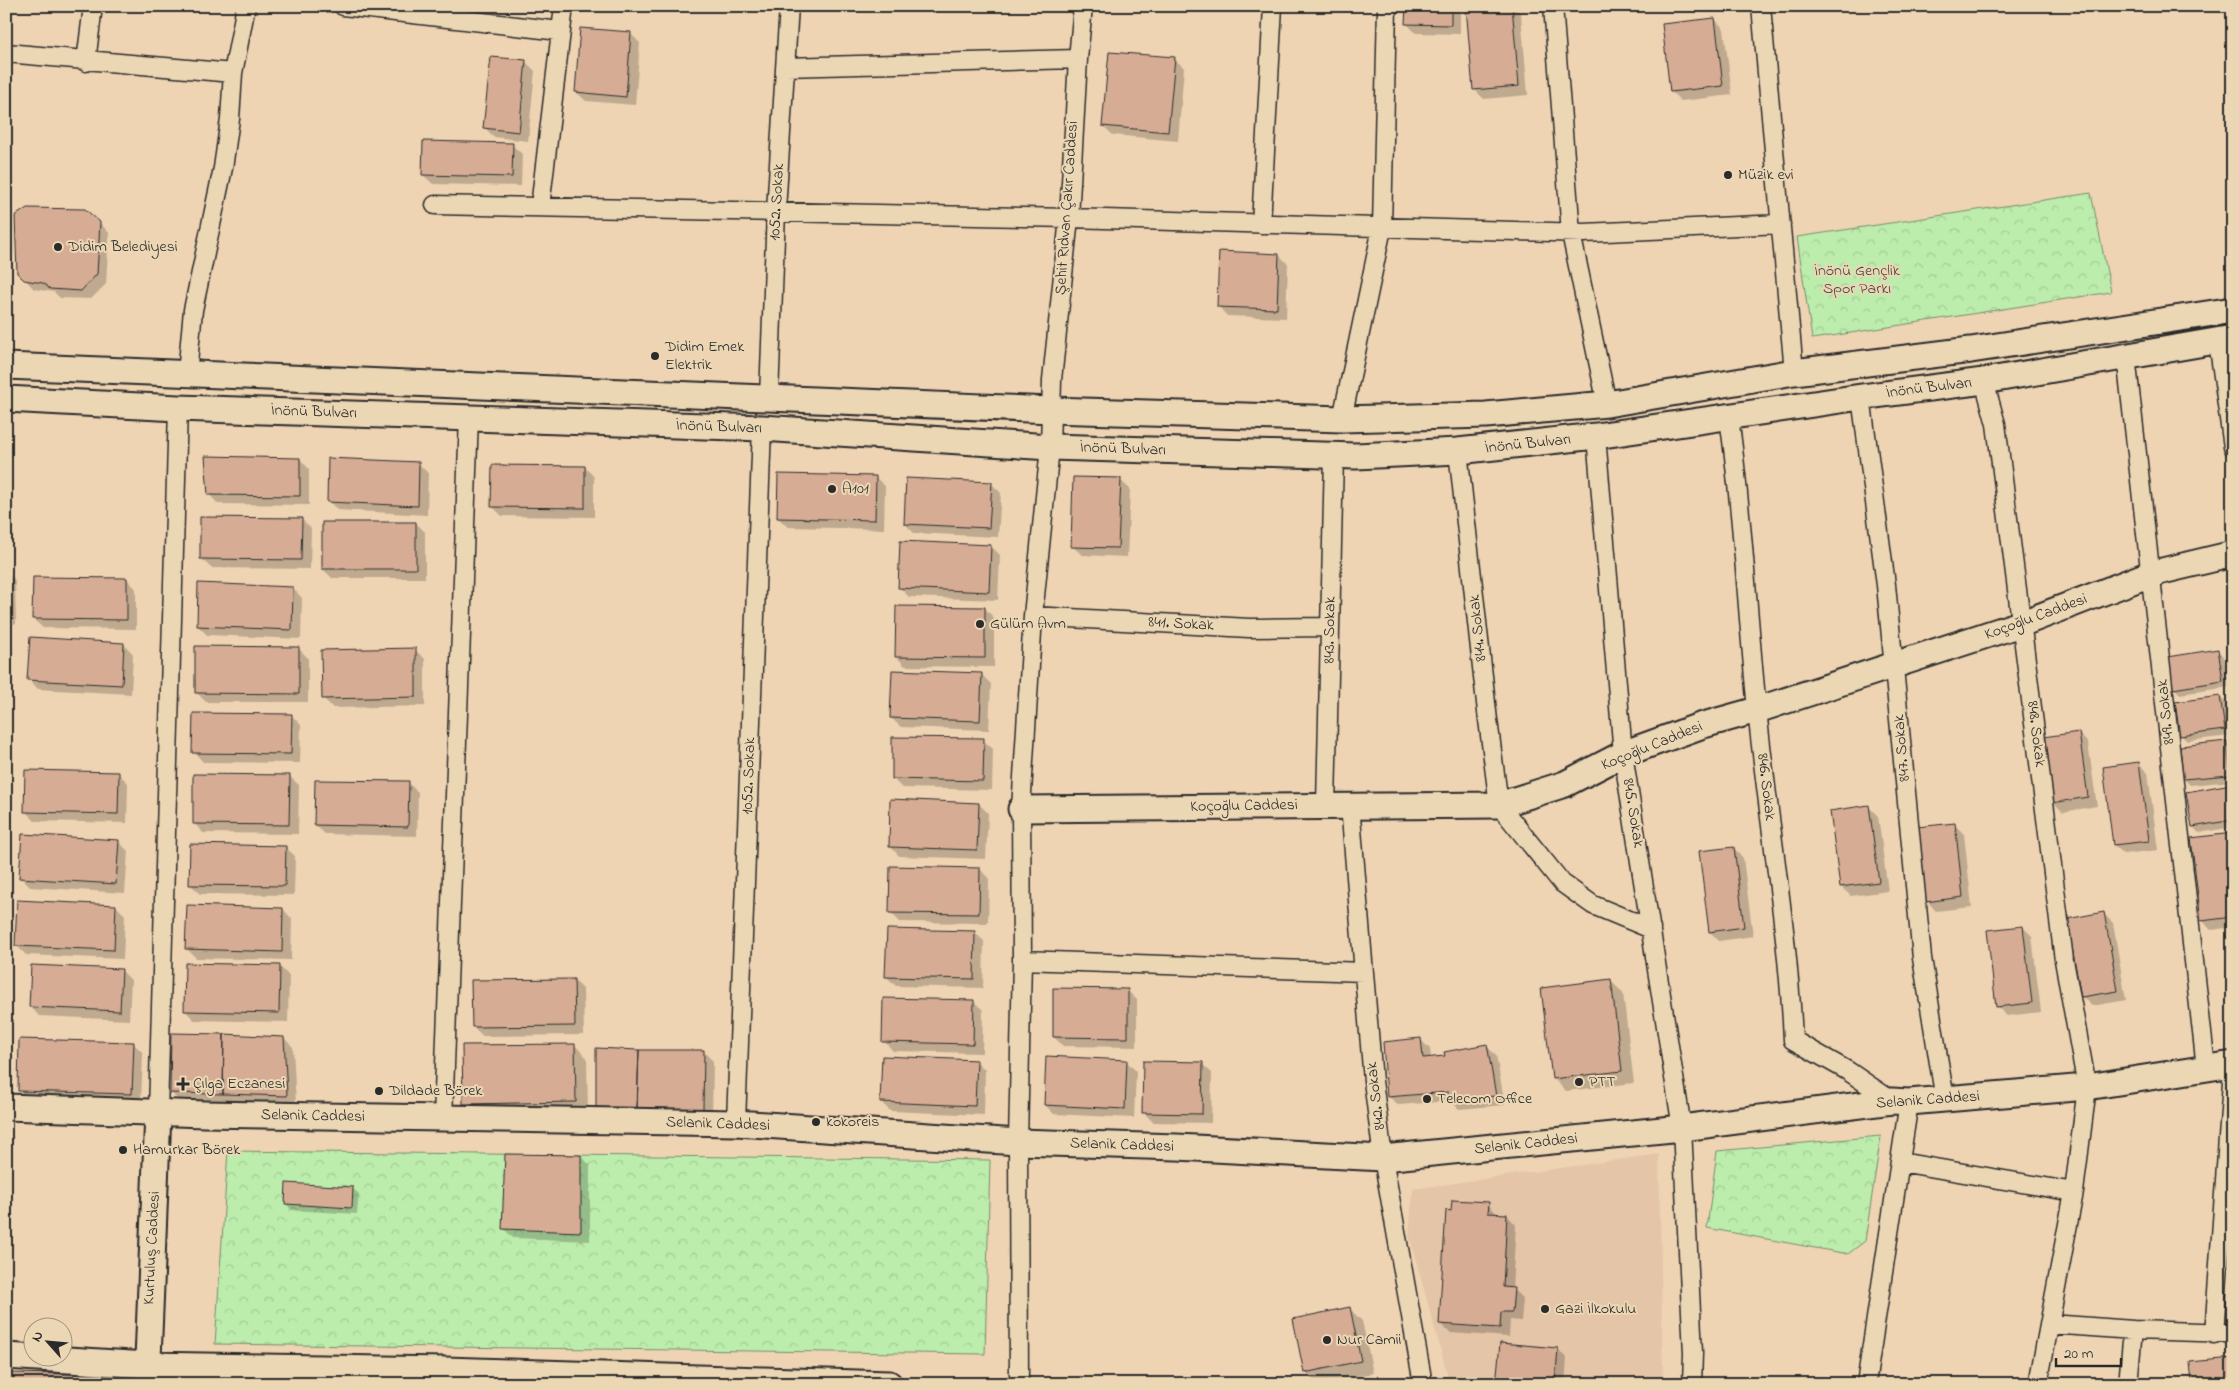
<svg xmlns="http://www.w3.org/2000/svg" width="2239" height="1390" viewBox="0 0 2239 1390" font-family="'Indie Flower',sans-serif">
	<defs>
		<pattern id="park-crowns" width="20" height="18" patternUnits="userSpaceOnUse" patternTransform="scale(1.25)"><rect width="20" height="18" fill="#bcedac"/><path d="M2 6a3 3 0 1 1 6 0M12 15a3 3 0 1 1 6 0" fill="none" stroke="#a2cb94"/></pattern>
	</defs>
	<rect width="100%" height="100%" fill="#efd4b3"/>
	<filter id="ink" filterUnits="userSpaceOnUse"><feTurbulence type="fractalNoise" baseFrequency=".02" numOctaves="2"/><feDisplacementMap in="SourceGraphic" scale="10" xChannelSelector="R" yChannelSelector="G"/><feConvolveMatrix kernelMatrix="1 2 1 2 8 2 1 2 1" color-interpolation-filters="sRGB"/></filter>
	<g filter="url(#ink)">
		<!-- built -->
		<path fill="#e4c5a7" d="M1659,1154L1663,1384H1450L1409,1235L1413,1189Z"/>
		<!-- park -->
		<path fill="url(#park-crowns)" stroke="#748c6c" d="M2091,193L2111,292L1812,339L1797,237Z
			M1881,1136L1865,1241L1848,1254L1707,1228L1717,1151Z
			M228,1151L990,1160L985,1354L215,1344Z"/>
		<!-- shadow -->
		<path fill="#0003" d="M1407,6H1460V34L1416,33L1407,24Z
			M1488,6H1514L1521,14L1528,95L1484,99L1475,90L1468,8Z
			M1715,19L1724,29L1732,95L1681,101L1671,92Z
			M631,34L640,43L635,105L586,101L576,92Z
			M492,58L526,62L535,71L528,141L494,137L484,127Z
			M1175,59L1184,68L1178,141L1113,135L1103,126Z
			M512,145L522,154L521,186L433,184L423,175Z
			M100,223L109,233L106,284L91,299L60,298L54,292L34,289L18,272Z
			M1279,255L1288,264L1286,318L1227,316L1218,306Z
			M300,459L309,469V505L218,504L209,494Z
			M419,464L428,473L427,515L338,510L328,501Z
			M585,467L594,477V517L502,516L492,506Z
			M875,477L885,486L884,529L788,527L778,518Z
			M1120,480L1130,489L1127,557L1082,555L1072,546Z
			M991,483L1001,493L998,537L914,533L905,524Z
			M301,519L311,528L310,569L211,568L201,558Z
			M416,523L425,532V578H332L323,569Z
			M991,546L1000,555L998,600L909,597L899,587Z
			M6,572L15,580L16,624H6Z
			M127,579L136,589V629L43,628L33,619Z
			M293,588L302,598L301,639L207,635L198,626Z
			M985,608L994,618V667L905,666L896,656Z
			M124,644L133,654L131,694L38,689L29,679Z
			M298,648L308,658V702H206L196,692Z
			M415,650L425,659V706L333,708L323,698Z
			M2218,651L2224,657L2229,687L2180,694L2174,688Z
			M981,674L991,684L989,730L901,727L891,718Z
			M2220,697L2226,703L2230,736L2187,741L2181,735Z
			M6,710L7,711V753H6Z
			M291,715L301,725L300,763L203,762L194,752Z
			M2079,734L2088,743L2097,806L2063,812L2053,802Z
			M983,740L993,749L992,790L902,788L893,779Z
			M2226,743L2233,749V781L2190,785L2184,779Z
			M2139,764L2148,773L2158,850L2124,854L2114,845L2104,768Z
			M118,773L128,783L127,823L35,821L25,811Z
			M289,776L299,785L298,834L203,833L194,823Z
			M408,783L418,792L417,836L325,834L315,825Z
			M2231,785L2233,787V827L2199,833L2193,827Z
			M979,804L988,813L986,859L899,856L890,846Z
			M1869,807L1878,816L1888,891L1851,896L1841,887Z
			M1954,824L1964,834L1972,907L1936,911L1927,901Z
			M2233,834V927L2211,930L2202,920Z
			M118,841L128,851L125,893L30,887L20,877Z
			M285,847L295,856L294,895L200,894L190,884Z
			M1734,848L1743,858L1753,936L1719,941L1710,932Z
			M980,869L989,879L988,923L900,922L890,912Z
			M116,906L125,915L123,959L26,955L16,945Z
			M283,909L292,919L291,960L196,958L186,948Z
			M2103,913L2113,923L2126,1000L2092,1006L2082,997Z
			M2023,927L2032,936L2041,1012L2007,1016L1997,1006Z
			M974,932L984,941L983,988L896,986L887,977Z
			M280,967L289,976L288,1022L194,1020L185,1010Z
			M122,971L131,980L129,1020L39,1016L30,1006Z
			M574,980L583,989L584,1035L483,1036L473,1027Z
			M1611,981L1623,993L1634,1083L1566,1091L1553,1078Z
			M1128,991L1137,1000V1047L1063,1046L1054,1037Z
			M973,1001L983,1010L982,1053L893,1051L884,1041Z
			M284,1038L293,1047L296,1105L181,1102L171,1093Z
			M1421,1040L1430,1049L1431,1059L1446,1058L1486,1046L1496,1055L1505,1105L1459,1109L1451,1101L1398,1105L1388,1096Z
			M133,1043L143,1053L141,1103L29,1100L19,1090Z
			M575,1045L587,1058L588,1115L477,1116L464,1103Z
			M704,1052L713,1061L712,1118L607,1117L598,1108Z
			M976,1061L985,1070L984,1115L890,1111L881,1102Z
			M1126,1061L1136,1071L1134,1118L1054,1114L1045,1105Z
			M1202,1064L1212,1073L1211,1123L1153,1122L1143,1112Z
			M581,1156L590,1165V1241L513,1238L504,1229Z
			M352,1188L359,1194L357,1214L292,1210L286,1204Z
			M1488,1204L1498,1215H1507L1516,1225L1512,1289L1523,1298L1521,1321L1510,1320L1509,1337L1450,1333L1440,1324Z
			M1349,1308L1362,1321L1373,1373L1317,1384L1305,1372Z
			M1558,1349L1567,1359L1565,1384H1498Z
			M118,1376L125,1384H7Z"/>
		<!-- building -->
		<path fill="#d6ad94" stroke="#2b2b2b" d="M1406,6H1451V25L1405,24Z
			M1512,6L1519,86L1473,90L1466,7Z
			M1715,18L1723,86L1670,92L1662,24Z
			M580,28L631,32L626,97L575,92Z
			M1109,52L1175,57L1168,132L1102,126Z
			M491,57L526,60L519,132L483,128Z
			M423,141L513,143L512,177L422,175Z
			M27,208L85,209L100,222L97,274L81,291L50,289L43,283L24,280L17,273L15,216Z
			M1219,251L1279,254L1277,309L1217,307Z
			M205,456L300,458V496L208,495Z
			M328,458L419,462L418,506L327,502Z
			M492,465L585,466V508L491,507Z
			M778,474L876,476L875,520L777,518Z
			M1073,477L1121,478L1118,548L1071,547Z
			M906,478L992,482L989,528L904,524Z
			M200,517L302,518L301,560L200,559Z
			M322,522H416V569H322Z
			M900,541L991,545L989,592L898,588Z
			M33,577L127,578V620L32,619Z
			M198,583L293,587L292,630L197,626Z
			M896,606L985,607V658L895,657Z
			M30,637L124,643L122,685L27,680Z
			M195,646L299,647V694L195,693Z
			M416,648V697L322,699L321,650Z
			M2218,649L2223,681L2173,689L2168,657Z
			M892,670L982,673L980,721L890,718Z
			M2220,696L2225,730L2180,736L2175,702Z
			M193,713L292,714L291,754L192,753Z
			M2079,732L2088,797L2052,803L2043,737Z
			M892,737L984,738L983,781L892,779Z
			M2227,741L2230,775L2183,779L2180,746Z
			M2139,762L2149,841L2113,845L2103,767Z
			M25,770L119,772L118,814L24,812Z
			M193,774L290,775L289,825L193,824Z
			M315,780L409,781L408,827L314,825Z
			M2231,784L2233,820L2192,827L2186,792Z
			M890,799L979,803L977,850L889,847Z
			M1869,805L1879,882L1840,887L1830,811Z
			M1955,823L1963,897L1925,902L1917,827Z
			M2233,833V917L2201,921L2191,838Z
			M22,834L119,840L116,884L19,878Z
			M190,844L286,846L285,886L189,885Z
			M1734,847L1744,927L1709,932L1699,851Z
			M890,866L980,868L979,914L889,913Z
			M17,900L116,905L114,950L15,946Z
			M187,905L283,908L282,952L185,949Z
			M2104,912L2118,991L2081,997L2067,919Z
			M2023,926L2032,1003L1996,1007L1987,930Z
			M887,929L975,931L974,979L885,977Z
			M185,963L280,965L279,1013L184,1011Z
			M31,965L122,969L120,1011L29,1007Z
			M574,979L575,1026L472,1027L471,980Z
			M1611,979L1622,1071L1552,1079L1541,988Z
			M1053,988L1128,989V1038L1053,1037Z
			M883,998L974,1000L973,1044L882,1042Z
			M171,1033L224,1034L223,1094L170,1093Z
			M224,1034L284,1037L287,1096L223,1094Z
			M1421,1038L1423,1058L1445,1056L1444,1052L1487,1044L1496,1096L1448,1100V1092L1387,1097L1383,1042Z
			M19,1039L134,1042L132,1094L18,1091Z
			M575,1044L576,1102L463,1104L462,1045Z
			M596,1048L639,1050L637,1108H596Z
			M639,1050H704L703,1109L637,1108Z
			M882,1056L977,1060L975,1106L880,1102Z
			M1046,1056L1127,1060L1125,1109L1044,1105Z
			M1143,1061L1203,1062L1202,1114L1142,1113Z
			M505,1154L581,1155V1232L502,1229Z
			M286,1183L353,1187L352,1208L285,1204Z
			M1452,1200L1489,1202L1488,1213L1507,1214L1503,1287L1514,1288L1512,1312H1501L1500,1328L1439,1324L1446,1210L1451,1211Z
			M1350,1307L1361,1361L1304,1373L1293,1319Z
			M1500,1343L1558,1348L1555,1384H1496Z
			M2233,1358V1384H2192L2190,1362Z
			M6,1373L118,1375V1384H6Z
			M177,1374L270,1377V1384H165Z
			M295,1377L395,1384H295Z"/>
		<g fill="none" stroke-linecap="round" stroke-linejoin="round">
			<defs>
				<path id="street" d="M343,6L560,31
					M1553,6L1571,233L1607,404
					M1761,6L1794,372
					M6,53L233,73
					M86,62L93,6
					M785,67L1078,59
					M435,205L1069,218L1584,233L1781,224
					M540,207L564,6
					M1261,224L1273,6
					M2218,341L2233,447
					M2126,356L2206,1068
					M187,374L193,310L223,168L230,119L233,73L246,6
					M1984,381L1996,424L2064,960L2087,1087L2074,1192L2038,1384
					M769,397L776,211L789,6
					M1861,397L1886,585L1922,958L1945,1100
					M1729,418C1743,514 1747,612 1757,709C1768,819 1788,929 1793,1040L1848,1071L1892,1101
					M1342,419L1382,228L1387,6
					M1596,436L1623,754L1682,1128L1693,1353L1692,1384
					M1458,451L1487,712L1499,805L1562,883L1593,905L1651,929
					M1033,616L1249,628L1330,627
					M1326,805L1334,455
					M1350,805L1373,1081L1383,1158L1423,1384
					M1022,960L1364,972
					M158,1113L178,408
					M443,1119L469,417
					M736,1123L762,428
					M1900,1162L2074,1192
					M2050,1324L2133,1330L2233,1333
					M2214,1334L2233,1068
					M1019,1384L1018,1142L1022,960L1021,809L1033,616L1050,447L1052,380L1069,218L1078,59L1083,6
					M1866,1384L1909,1102
					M2128,1384L2133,1330"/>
				<path id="secondary" d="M6,366L1051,410L1342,419L1486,415L1607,404L1794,372L1971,350L2233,310
					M6,399L178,408L762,428L1050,447L1356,456L1458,451L1596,436L1861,397L1984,381L2233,338
					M1021,809L1499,805L1565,784L1623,754L1700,726L1757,710L2023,623L2150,574L2233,554
					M6,1107L205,1114L736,1123L1018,1142L1177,1147L1383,1158L1682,1128L1892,1101L1909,1102L2087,1087L2233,1064
					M6,1356L147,1365L445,1370L889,1384
					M147,1384L158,1113"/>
			</defs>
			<!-- street casing -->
			<use href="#street" stroke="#2b2b2b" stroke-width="21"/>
			<!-- secondary casing -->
			<use href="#secondary" stroke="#2b2b2b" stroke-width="29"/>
			<!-- street -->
			<use href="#street" stroke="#ecd7b5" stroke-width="18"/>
			<!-- secondary -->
			<use href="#secondary" stroke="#ecd7b5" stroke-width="25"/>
		</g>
	</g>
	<!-- markers -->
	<g fill="#2b2b2b" stroke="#ecd7b5" stroke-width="2">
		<circle cx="1728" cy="175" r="5"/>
		<circle cx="58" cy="247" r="5"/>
		<circle cx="655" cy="356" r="5"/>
		<circle cx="832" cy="489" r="5"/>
		<circle cx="980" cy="624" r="5"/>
		<circle cx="1579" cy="1082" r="5"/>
		<path d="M180.5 1076.5h5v5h5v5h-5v5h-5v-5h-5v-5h5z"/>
		<circle cx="379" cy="1091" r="5"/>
		<circle cx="1427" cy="1099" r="5"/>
		<circle cx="816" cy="1122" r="5"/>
		<circle cx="123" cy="1150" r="5"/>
		<circle cx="1545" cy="1309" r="5"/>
		<circle cx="1327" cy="1340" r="5"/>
	</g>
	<g text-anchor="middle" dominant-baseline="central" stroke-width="4" stroke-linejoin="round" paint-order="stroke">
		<!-- poi labels -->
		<g font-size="16" fill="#2b2b2b" stroke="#ecd7b5" text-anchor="start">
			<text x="1738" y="175">Müzik evi</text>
			<text x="68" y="247">Didim Belediyesi</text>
			<text x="665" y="347">Didim Emek<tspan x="665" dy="18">Elektrik</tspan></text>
			<text x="842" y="489">A101</text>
			<text x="990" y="624">Gülüm Avm</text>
			<text x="1589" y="1082">PTT</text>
			<text x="193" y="1084">Çılga Eczanesi</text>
			<text x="389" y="1091">Dildade Börek</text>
			<text x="1437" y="1099">Telecom Office</text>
			<text x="826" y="1122">kokoreis</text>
			<text x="133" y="1150">Hamurkar Börek</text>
			<text x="1555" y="1309">Gazi İlkokulu</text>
			<text x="1337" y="1340">Nur Camii</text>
		</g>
		<!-- street labels -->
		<g font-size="16" fill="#2b2b2b" stroke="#ecd7b5">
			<text transform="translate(777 202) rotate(-87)">1052. Sokak</text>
			<text transform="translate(1067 208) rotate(-86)">Şehit Rıdvan Çakır Caddesi</text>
			<text transform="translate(1929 388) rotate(-7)">İnönü Bulvarı</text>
			<text transform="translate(314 412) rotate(2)">İnönü Bulvarı</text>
			<text transform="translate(719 427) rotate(2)">İnönü Bulvarı</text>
			<text transform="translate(1528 444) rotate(-6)">İnönü Bulvarı</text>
			<text transform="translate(1123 449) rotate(2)">İnönü Bulvarı</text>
			<text transform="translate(2036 617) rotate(-20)">Koçoğlu Caddesi</text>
			<text transform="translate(1181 624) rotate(3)">841. Sokak</text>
			<text transform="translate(1478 628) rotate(-96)">844. Sokak</text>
			<text transform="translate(1330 630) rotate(-89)">843. Sokak</text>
			<text transform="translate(2166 712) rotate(-96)">849. Sokak</text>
			<text transform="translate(2036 734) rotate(83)">848. Sokak</text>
			<text transform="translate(1652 746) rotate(-22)">Koçoğlu Caddesi</text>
			<text transform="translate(1902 748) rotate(-95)">847. Sokak</text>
			<text transform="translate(749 776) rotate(-88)">1052. Sokak</text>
			<text transform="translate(1766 787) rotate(83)">846. Sokak</text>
			<text transform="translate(1244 806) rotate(-1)">Koçoğlu Caddesi</text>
			<text transform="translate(1633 813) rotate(81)">845. Sokak</text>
			<text transform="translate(1376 1096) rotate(-97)">842. Sokak</text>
			<text transform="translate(1928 1100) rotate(-4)">Selanik Caddesi</text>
			<text transform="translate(313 1116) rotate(1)">Selanik Caddesi</text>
			<text transform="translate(718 1124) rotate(2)">Selanik Caddesi</text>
			<text transform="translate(1526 1144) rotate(-6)">Selanik Caddesi</text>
			<text transform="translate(1122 1145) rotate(2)">Selanik Caddesi</text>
			<text transform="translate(152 1248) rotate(-87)">Kurtuluş Caddesi</text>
		</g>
		<!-- park labels -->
		<g font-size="16" fill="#41483e" stroke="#ecd7b5">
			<text x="1857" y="271">İnönü Gençlik<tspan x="1857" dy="18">Spor Parkı</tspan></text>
		</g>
	</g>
	<!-- margin -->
	<rect width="2239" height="1390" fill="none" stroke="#ecd7b5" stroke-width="25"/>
	<rect x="12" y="12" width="2214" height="1365" fill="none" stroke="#2b2b2b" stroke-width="2" filter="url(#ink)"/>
	<!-- north arrow -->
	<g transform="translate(48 1342) rotate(297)"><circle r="24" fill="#ecd7b5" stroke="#9f927e"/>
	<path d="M0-4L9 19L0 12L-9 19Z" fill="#2b2b2b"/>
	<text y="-8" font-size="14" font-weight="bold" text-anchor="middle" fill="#2b2b2b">N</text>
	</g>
	<!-- scale -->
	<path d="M2056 1358v8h65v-8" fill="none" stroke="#2b2b2b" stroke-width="2.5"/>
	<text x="2064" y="1358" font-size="15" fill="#2b2b2b" stroke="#ecd7b5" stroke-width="4" paint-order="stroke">20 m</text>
</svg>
